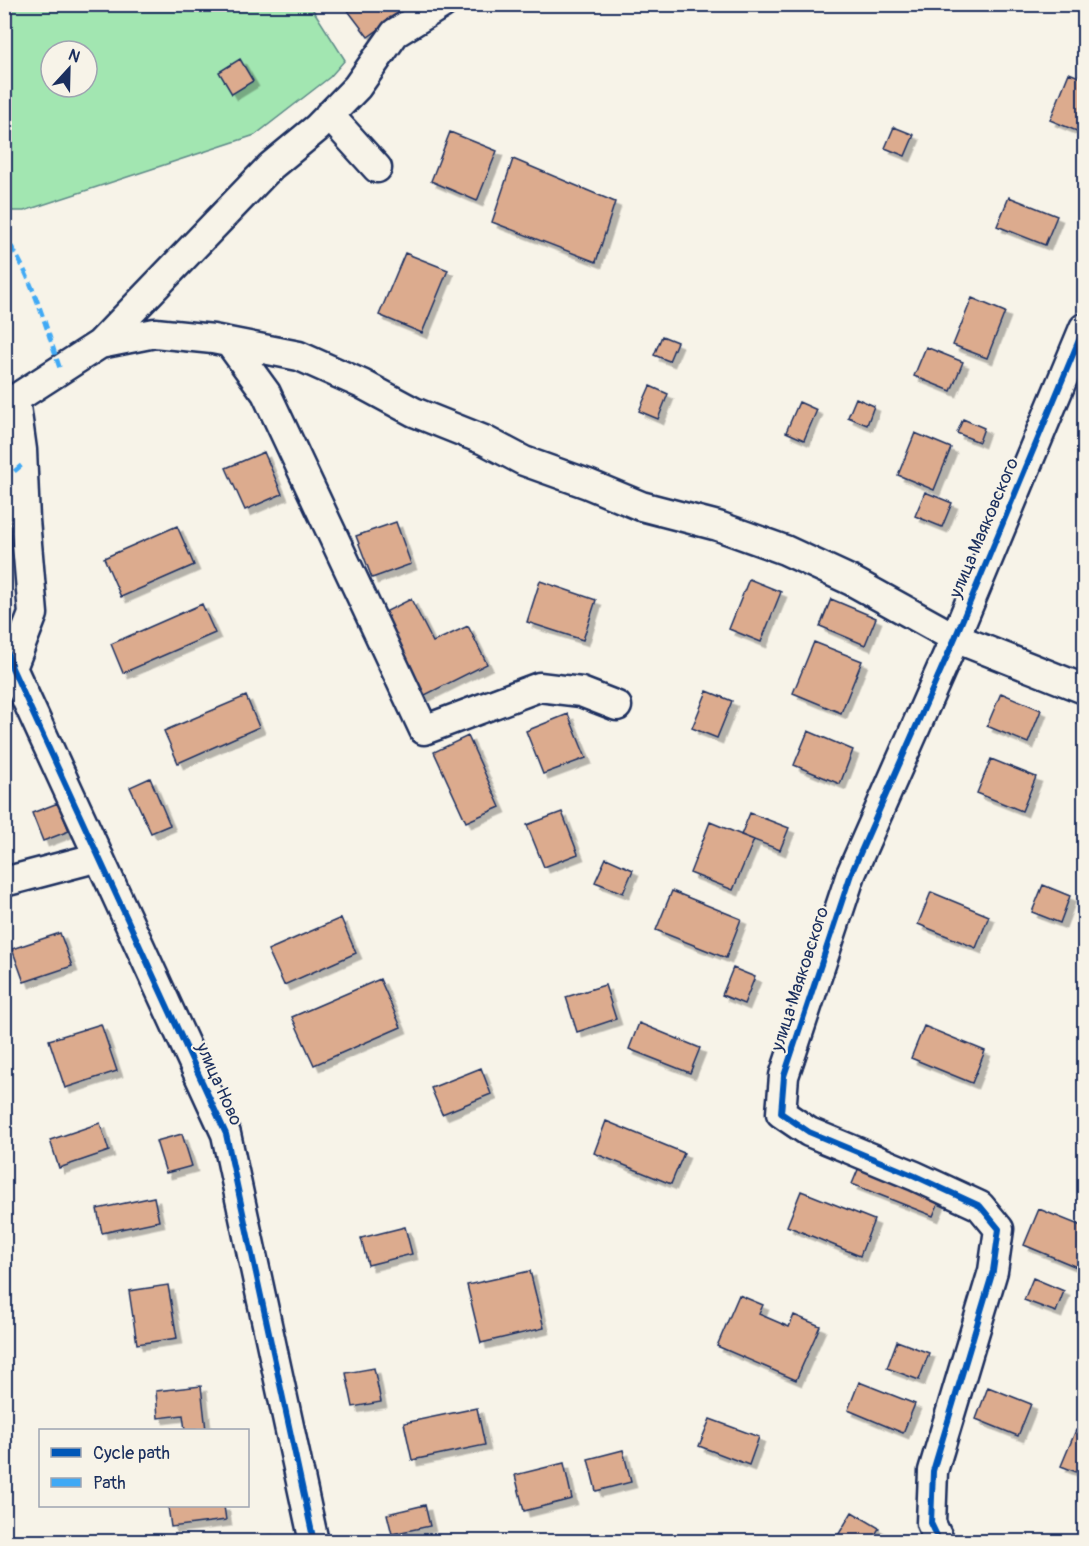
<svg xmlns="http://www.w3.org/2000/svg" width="1089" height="1546" viewBox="0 0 1089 1546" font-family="Pangolin,sans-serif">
	<defs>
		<filter id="shadow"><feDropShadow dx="5.5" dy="5.5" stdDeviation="0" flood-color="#0004"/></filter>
	</defs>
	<rect width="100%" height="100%" fill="#f7f3e8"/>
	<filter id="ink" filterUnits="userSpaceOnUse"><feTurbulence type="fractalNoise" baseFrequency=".0167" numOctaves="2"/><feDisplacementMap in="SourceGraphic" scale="12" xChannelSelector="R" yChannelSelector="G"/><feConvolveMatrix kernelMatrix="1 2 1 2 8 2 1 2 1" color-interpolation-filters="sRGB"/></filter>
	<g filter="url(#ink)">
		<!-- green -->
		<path fill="#a2e6b1" stroke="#5e8a88" stroke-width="1.5" fill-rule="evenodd" d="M5,5H310L345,60L330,77L255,135L24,211H5ZM51,51H87V87H51Z"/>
		<!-- building -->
		<path fill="#dcab8e" stroke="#1b2f5e" stroke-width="1.5" filter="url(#shadow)" d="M343,4H399L404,11L368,37Z
			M240,59L253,81L232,94L219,72Z
			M1069,73L1084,79V134L1050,120Z
			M894,127L914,135L905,156L885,148Z
			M450,132L497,151L477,201L431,181Z
			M513,159L615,202L596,262L492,222Z
			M1009,197L1057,216L1045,245L997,226Z
			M405,253L448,270L422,333L379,315Z
			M972,298L1005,312L987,358L953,345Z
			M662,336L677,342L669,361L654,355Z
			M926,347L963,362L951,391L914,376Z
			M650,386L668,394L658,419L639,411Z
			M856,398L874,406L867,425L848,417Z
			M799,402L817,410L804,440L786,432Z
			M963,419L984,428L979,442L957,433Z
			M915,433L951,448L934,490L898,475Z
			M264,452L282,494L245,510L226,468Z
			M925,492L952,503L942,527L915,516Z
			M396,522L411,564L372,578L356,536Z
			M177,526L194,565L121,597L104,558Z
			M749,579L781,592L761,642L729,629Z
			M540,581L596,600L583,640L527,622Z
			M411,599L433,642L468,626L487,664L415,700L375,617Z
			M831,599L876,618L865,645L820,626Z
			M202,604L215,633L123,673L111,644Z
			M814,642L862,661L841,713L793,693Z
			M707,691L732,701L717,738L692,728Z
			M1001,693L1041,710L1028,743L987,726Z
			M246,696L259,727L178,763L164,731Z
			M568,714L586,758L543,774L526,731Z
			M808,731L853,750L840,784L794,765Z
			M468,736L500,807L466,822L434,752Z
			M991,759L1036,777L1022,811L977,793Z
			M150,778L170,825L151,833L130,787Z
			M58,803L69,831L43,841L32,813Z
			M562,812L578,854L544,867L527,825Z
			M750,813L789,828L780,850L741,835Z
			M710,822L754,840L733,890L690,873Z
			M606,858L633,870L623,893L595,882Z
			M1043,885L1070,896L1060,923L1032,912Z
			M672,891L741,919L726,958L656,930Z
			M931,892L989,916L976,948L918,924Z
			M341,918L356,953L284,985L268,950Z
			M60,933L72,966L24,982L12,949Z
			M733,968L755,977L744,1004L722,995Z
			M380,979L401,1027L314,1065L292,1017Z
			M605,985L616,1019L577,1032L566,997Z
			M639,1023L700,1048L690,1073L629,1049Z
			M101,1024L117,1071L65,1088L49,1040Z
			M924,1026L985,1051L972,1083L911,1058Z
			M481,1068L491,1094L442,1114L431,1088Z
			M606,1121L684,1153L671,1184L594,1153Z
			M100,1123L109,1151L59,1168L50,1140Z
			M182,1134L192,1166L166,1173L156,1141Z
			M862,1160L943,1193L933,1216L852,1184Z
			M801,1191L874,1220L860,1256L787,1226Z
			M154,1197L159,1221L102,1233L97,1209Z
			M1039,1209L1084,1227V1270L1024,1245Z
			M405,1227L412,1254L368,1265L361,1238Z
			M530,1271L544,1328L481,1343L467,1285Z
			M1033,1278L1064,1291L1056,1312L1024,1300Z
			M168,1285L177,1338L137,1344L129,1291Z
			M739,1295L763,1305L759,1314L789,1327L794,1315L820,1326L796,1380L717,1346Z
			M897,1341L929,1353L919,1380L887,1368Z
			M374,1368L381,1402L353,1407L346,1373Z
			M859,1382L915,1404L903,1433L848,1410Z
			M201,1386L206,1430H185L183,1415L158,1418L156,1391Z
			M988,1387L1031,1404L1018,1436L976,1419Z
			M477,1408L485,1445L412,1460L404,1423Z
			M710,1419L759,1437L749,1465L699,1446Z
			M1076,1430L1084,1433V1475L1061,1466Z
			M623,1450L631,1482L596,1491L588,1459Z
			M564,1463L572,1499L524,1511L515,1475Z
			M425,1505L430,1526L392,1534L387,1514Z
			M168,1506H224L226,1520L171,1527Z
			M852,1512L879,1528L871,1542H834Z
			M272,1535L273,1542H243V1539Z"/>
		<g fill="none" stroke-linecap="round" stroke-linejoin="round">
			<defs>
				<path id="minor" d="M329,115L377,168
					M229,342L266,393L424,730L539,687L581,692L617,706
					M100,344L155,333L213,339L299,356L362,384L414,412L484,440L524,461L588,484L641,506L718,526L785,550L852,581L955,638L1084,689
					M4,639L12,668L226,1134L314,1542
					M12,668L33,614L25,520L22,450L15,399L100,344L271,166L317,128L357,87L395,33L442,4
					M4,882L99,857
					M940,1542L931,1523L933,1471L993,1271L999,1229L980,1206L915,1176L809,1132L781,1113L784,1076L851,874L955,638L1084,328"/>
			</defs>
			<!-- minor casing -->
			<use href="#minor" stroke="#1b2f5e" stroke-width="33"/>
			<!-- minor -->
			<use href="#minor" stroke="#f7f3e8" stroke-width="28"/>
			<!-- quiet -->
			<path stroke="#3fa9f5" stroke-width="4.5" stroke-dasharray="9 4.5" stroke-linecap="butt" d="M4,235C32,275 45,324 60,369
				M4,480L22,465"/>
			<defs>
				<path id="cycleway" d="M4,639L12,668L226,1134L314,1542
					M940,1542L931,1523L933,1471L993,1271L999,1229L980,1206L915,1176L809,1132L781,1113L784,1076L851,874L955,638L1084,328"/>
			</defs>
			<!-- cycleway casing -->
			<use href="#cycleway" stroke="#f7f3e8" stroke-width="10"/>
			<!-- cycleway -->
			<use href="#cycleway" stroke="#0057b8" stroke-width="6"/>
		</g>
	</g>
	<g text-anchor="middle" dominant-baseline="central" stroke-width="4.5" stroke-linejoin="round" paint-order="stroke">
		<!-- street labels -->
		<g font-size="18" fill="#1b2f5e" stroke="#f7f3e8">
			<text transform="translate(984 528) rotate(-67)">улица Маяковского</text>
			<text transform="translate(800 979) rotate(-72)">улица Маяковского</text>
			<text transform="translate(219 1084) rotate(66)">улица Ново</text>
		</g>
	</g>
	<!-- margin -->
	<rect width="1089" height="1546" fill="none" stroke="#f7f3e8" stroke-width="24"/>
	<rect x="12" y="12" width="1065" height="1522" fill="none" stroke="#1b2f5e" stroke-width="2" filter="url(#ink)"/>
	<!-- legend -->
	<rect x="39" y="1429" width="210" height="78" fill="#f7f3e8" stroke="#9fa5b1" stroke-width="1.5"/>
	<rect x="51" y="1448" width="30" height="9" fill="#0057b8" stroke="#9fa5b1" stroke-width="1.5"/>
	<text x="93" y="1459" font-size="18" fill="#1b2f5e">Cycle path</text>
	<rect x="51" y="1478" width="30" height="9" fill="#3fa9f5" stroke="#9fa5b1" stroke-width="1.5"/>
	<text x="93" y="1489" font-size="18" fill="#1b2f5e">Path</text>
	<!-- north arrow -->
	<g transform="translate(69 69) rotate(22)"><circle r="28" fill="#f7f3e8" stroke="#9fa5b1" stroke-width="1.5"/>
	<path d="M0-4.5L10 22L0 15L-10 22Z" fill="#1b2f5e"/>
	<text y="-9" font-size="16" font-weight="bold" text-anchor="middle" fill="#1b2f5e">N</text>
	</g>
</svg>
